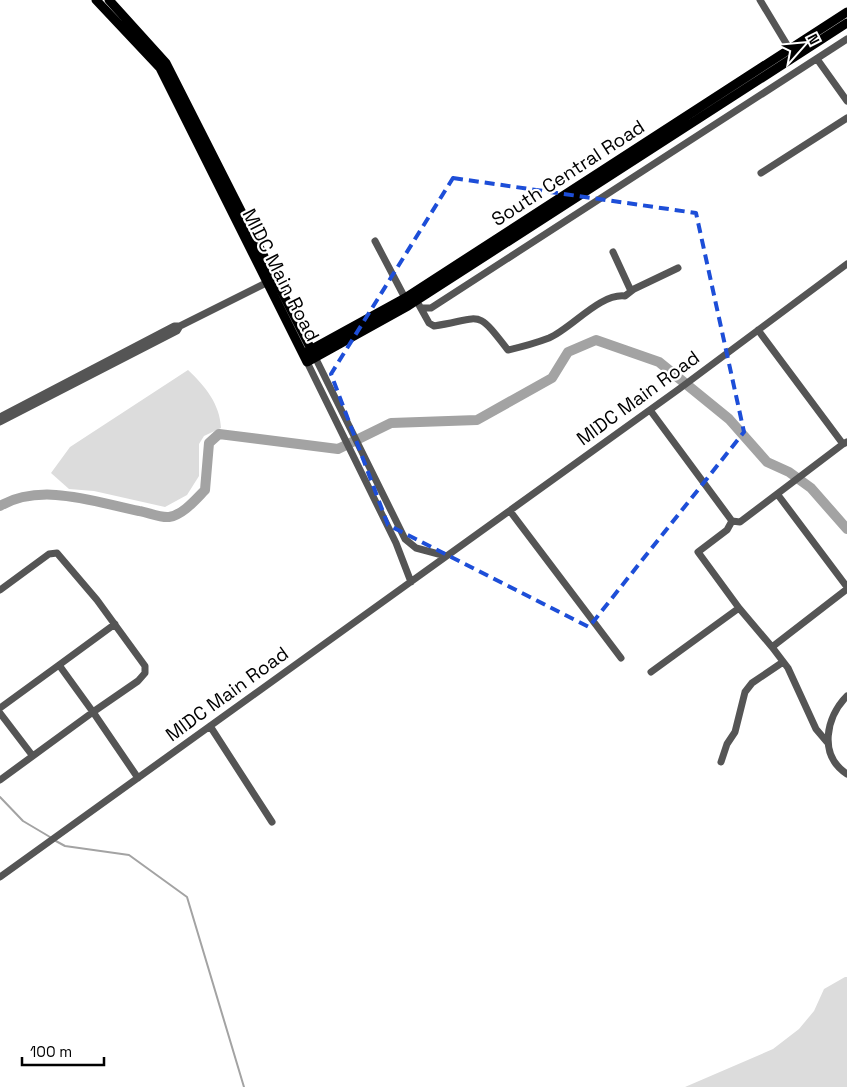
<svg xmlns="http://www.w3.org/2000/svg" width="847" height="1087" viewBox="0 0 847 1087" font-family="'Space Grotesk',sans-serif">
	<rect width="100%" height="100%" fill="#fff"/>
	<!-- green -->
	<path fill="#dcdcdc" d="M188,370C205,386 220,404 221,428L204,436L199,444V476L187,495L165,507L94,491L69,489L51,473L70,447Z
		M845,977H847V1087H685L773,1049L799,1029L814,1011L824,989Z"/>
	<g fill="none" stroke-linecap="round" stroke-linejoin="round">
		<!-- stream -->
		<path stroke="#a3a3a3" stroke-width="2" d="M0,797L23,821L50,837
			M54,840L65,846L129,855L187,897L244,1087"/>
		<!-- river -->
		<path stroke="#a3a3a3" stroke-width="10" d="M0,506C41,482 95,502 139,511C147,512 160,518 169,517C183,515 196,499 205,490L209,443L219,434L338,449L391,423L477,420L552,378L568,352L596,340L659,362L729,419L767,462L789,472L811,488L847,529"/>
		<!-- minor -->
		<path stroke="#555" stroke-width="7" d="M760,0L792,53
			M817,59L847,101
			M761,173L847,118
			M375,241L405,298
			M613,252L631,291
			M419,305L429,323L434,326C484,318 475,308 508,350C521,347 536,343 549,338C572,328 600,293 625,296L634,289L678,268
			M421,308H431L847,39
			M758,330L843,444L847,442
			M315,357L405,539L416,548L446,556
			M307,362L396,543L411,582
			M650,410L732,521L740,522L843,444
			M0,417L174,326H180L272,280
			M0,422L177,331L180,326
			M778,495L847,587
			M510,511L621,658
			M732,521L727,530L698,552L739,608
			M0,590L49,554L57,553L97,600L145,666V673L138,681L93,712L138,778
			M772,647L788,668L816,729L827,742
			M59,665L115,624
			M651,672L739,608L772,647L847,589
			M847,696C826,717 818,755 847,774
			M0,708L59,665L93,712L0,780
			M0,713L32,755
			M210,726L272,822
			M721,762L727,744L735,732L745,692L752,683L783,662
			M0,877L679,389L847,264"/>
		<!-- major -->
		<path stroke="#000" stroke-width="9" d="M96,0L160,68L307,362L408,306L847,23
			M109,0L166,63L314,355
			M303,354L405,298L847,12"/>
	</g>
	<!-- marked area -->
	<path fill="none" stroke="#1d4ed8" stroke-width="4" stroke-dasharray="10 6" stroke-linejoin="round" d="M453,178L696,213L744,432L589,627L388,525L331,374Z"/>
	<g text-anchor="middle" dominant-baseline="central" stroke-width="4.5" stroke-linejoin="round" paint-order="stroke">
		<!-- street labels -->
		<g font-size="19" fill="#000" stroke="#fff">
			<text transform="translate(568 173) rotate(-33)">South Central Road</text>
			<text transform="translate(281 275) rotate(63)">MIDC Main Road</text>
			<text transform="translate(638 398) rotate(-36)">MIDC Main Road</text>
			<text transform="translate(227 694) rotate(-36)">MIDC Main Road</text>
		</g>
	</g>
	<!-- north arrow -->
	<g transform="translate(802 45) rotate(63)" stroke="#ffffff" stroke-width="4" paint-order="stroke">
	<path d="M0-4L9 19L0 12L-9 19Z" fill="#000000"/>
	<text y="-8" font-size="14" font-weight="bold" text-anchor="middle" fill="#000000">N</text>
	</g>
	<!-- scale -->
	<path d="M22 1057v8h82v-8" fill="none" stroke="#000000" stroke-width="2.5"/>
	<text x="30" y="1057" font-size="15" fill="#000000" stroke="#ffffff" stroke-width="4" paint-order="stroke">100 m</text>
</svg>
